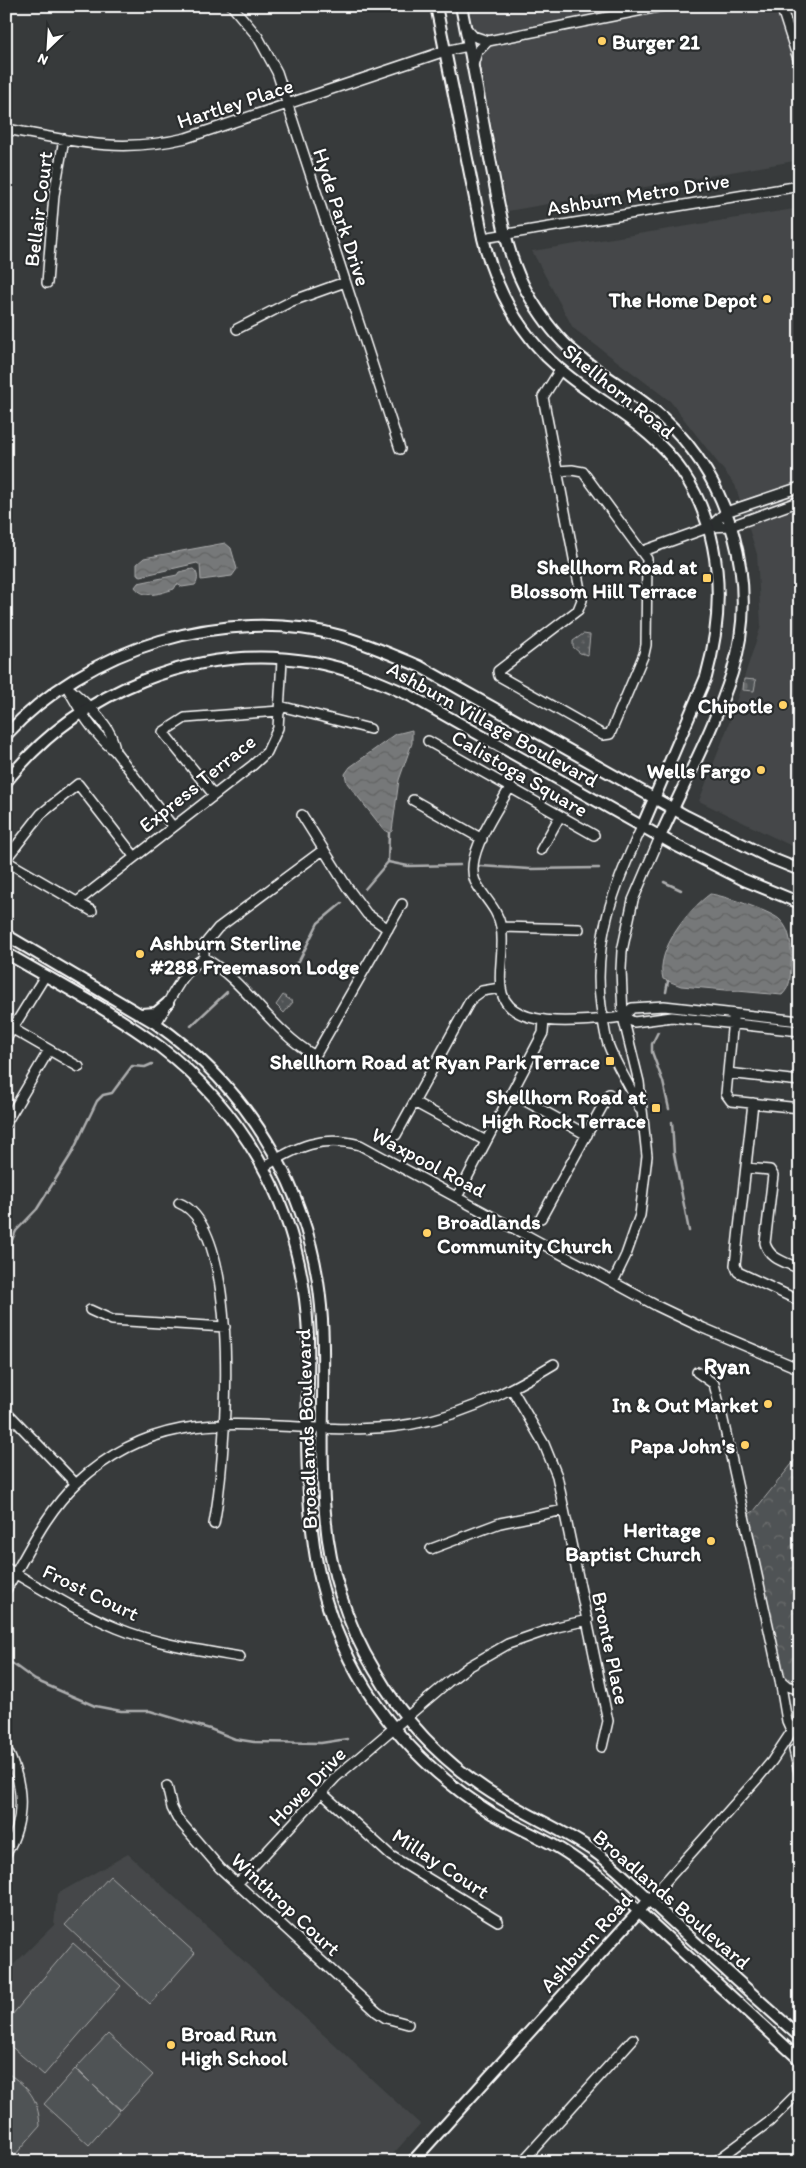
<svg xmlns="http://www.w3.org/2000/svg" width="806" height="2168" viewBox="0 0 806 2168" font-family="Itim,sans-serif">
	<defs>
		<pattern id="green-dots" width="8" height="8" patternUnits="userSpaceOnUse" patternTransform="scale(1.25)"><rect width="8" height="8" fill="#505354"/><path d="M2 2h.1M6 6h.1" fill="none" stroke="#6a6d6e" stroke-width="1.8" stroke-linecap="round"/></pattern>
		<pattern id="forest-crowns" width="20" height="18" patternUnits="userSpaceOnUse" patternTransform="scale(1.25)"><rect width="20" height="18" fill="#505354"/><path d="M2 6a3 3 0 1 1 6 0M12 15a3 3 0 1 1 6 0" fill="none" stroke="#6a6d6e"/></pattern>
		<pattern id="cemetery-stones" width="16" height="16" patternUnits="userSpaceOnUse" patternTransform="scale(1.25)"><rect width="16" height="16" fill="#505354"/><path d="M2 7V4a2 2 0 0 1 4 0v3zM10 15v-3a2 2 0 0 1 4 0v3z" fill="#6a6d6e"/></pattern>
		<pattern id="water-waves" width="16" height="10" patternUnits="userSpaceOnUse" patternTransform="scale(1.25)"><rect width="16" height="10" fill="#767879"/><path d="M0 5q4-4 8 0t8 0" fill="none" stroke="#616262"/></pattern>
	</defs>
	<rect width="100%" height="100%" fill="#373a3b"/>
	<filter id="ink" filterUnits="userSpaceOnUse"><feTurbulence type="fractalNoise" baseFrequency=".02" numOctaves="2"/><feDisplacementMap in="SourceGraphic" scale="10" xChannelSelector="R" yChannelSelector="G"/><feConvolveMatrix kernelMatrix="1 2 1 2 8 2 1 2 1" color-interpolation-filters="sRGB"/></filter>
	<g filter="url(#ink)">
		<!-- built -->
		<path fill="#444748" d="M469,6H800V160L508,211Z
			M800,208V850L699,801L727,729L761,626L757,554L735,485L670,401L573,328L532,251Z
			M128,1854L420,2124L386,2162H6V1972L54,1925L57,1894Z"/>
		<!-- green -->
		<path fill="url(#green-dots)" stroke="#a8a9aa" d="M583,634L590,635L588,655L580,653L573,647V641Z
			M283,995L293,1002L284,1013L276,1005Z"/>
		<!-- forest -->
		<path fill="url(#forest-crowns)" stroke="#a8a9aa" d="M800,1454V1683C790,1682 784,1676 781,1667L748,1519L749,1514L754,1511Z"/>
		<!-- cemetery -->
		<path fill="url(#cemetery-stones)" stroke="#a8a9aa" d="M744,679L756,680L754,691L743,690Z"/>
		<!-- pitch -->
		<path fill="#505354" stroke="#a8a9aa" d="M110,1876L195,1953L150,2004L65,1925Z
			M73,1943L121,1986L44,2075L6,2042V2022Z
			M108,2034L153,2075L121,2110L93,2085L120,2110L89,2145L44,2104L75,2069L90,2082L76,2068Z
			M6,2072C29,2088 38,2097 40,2126L9,2162H6Z"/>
		<!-- water -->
		<path fill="url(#water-waves)" stroke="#adaeaf" d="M225,543L231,548L237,569L232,576L201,580L200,565L197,563L141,576L137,574V564L144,558Z
			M193,569C198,572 199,580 195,585L182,587L177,584L174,589C161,593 144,600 135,587L138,583L177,575L179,572Z
			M412,730V743L399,780L392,831L389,833L384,830L347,783L345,774L350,767L396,734Z
			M710,894C722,895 770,911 779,919C792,930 792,951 791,967C790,978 791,986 782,995L681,986L663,979C655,951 688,910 710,894Z"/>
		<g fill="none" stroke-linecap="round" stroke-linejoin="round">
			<!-- stream -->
			<path stroke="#adaeaf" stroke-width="2.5" d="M388,862L408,866L460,865
				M480,866L529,869L599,868
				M664,882L681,890
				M365,889L388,862L389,833
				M245,976L259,968L287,970L299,961L318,923L342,903
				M666,992L668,981
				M191,1026L227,992
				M658,1032L652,1044V1052L663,1082L669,1109
				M672,1122L674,1154L689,1231
				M6,1253L16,1231L37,1209L72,1153L97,1101L103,1095L112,1093L132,1066L145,1067L152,1064
				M6,1659L35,1680L95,1706L121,1711H150L210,1729L235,1739L254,1742L321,1743L347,1739"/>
			<defs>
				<path id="minor" d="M232,6L258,37L277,72L400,449
					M781,6L800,65
					M465,27L473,36L488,41L663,6
					M473,65L477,52L488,41
					M6,129C72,141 119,154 186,138L445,51L468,46
					M483,238L800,186
					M47,283L54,195L64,139
					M237,329L292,301L345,282
					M557,471L572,470L583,472L647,559L646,645L644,654L610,734L603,735L499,676L498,671L578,610L582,600L543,397L560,370
					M710,527L731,526L800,501
					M643,551L710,527L726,512L800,487
					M66,685C79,709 93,734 115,751L173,827
					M71,690C89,706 113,726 115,751
					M280,706L370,729
					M428,741L594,835
					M510,787C498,810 464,855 475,881C483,897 498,909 501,927C505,947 498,969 501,988C506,1034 593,1020 623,1017
					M214,795L163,732L185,718L280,711
					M413,800L482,839
					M302,815L347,887L367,914L388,929
					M541,850L560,816
					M6,859L41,814L78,784L134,856
					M6,861L92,911
					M77,902L253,765L267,752L278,728L282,660
					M501,927L579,929
					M204,958C246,981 270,1030 315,1056L402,904
					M623,1017L632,1008L664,1006L800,1021
					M623,1017L634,1022L672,1017L800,1031
					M733,1019L726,1094L731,1101L800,1108
					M155,1023L158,1020C172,997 181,972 204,958V945L218,928L323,850
					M13,1029L79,1067
					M6,1039L45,976
					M728,1073L800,1081
					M513,1094L587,1135
					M414,1102L486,1141
					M753,1103L735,1265L738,1272L800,1301
					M640,1109C631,1086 616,1066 608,1044C604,1032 603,1018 601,1006C592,941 615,884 642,827
					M6,1123L49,1050
					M396,1135L471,999L482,991L500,988
					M264,1167C297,1146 322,1135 360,1145L657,1306L703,1328L800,1369
					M746,1168L770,1170L773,1175L765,1243C769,1259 786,1262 800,1269
					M457,1197L543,1033L544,1020
					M179,1203C245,1229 225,1466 214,1524
					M541,1218L609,1094
					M613,1282L626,1255L640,1215L647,1156L639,1082L623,1017L621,969L622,951L633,900L660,837
					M90,1310L112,1320L225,1327
					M697,1372L714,1384L721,1411L780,1680L787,1721L792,1732
					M512,1389L544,1444L557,1476L608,1721L602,1747
					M6,1411L76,1484
					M431,1549L500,1523L564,1510
					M6,1568C42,1589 78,1612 117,1628C156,1644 198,1650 240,1657
					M6,1590C27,1554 46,1512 77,1483C176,1391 274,1438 390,1427C453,1421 501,1396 554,1364
					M780,1680L787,1686L800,1690
					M6,1748C24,1783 26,1820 6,1854
					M794,1750L800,1776
					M167,1786L172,1808L177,1818L220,1868L377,2012L386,2018L408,2024
					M321,1792L391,1856L498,1921
					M237,1884L336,1777L448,1682L468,1667L508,1644L557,1627L588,1620
					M649,1900L758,1778L772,1761L800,1719
					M522,2162L633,2039
					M715,2162L769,2122L800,2091"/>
				<path id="major" d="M436,6L483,238C495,288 520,335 560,369C587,393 621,410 648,434C720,495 730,591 706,677L642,827
					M461,6C472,59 481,111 491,164C500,209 506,259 531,299C543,319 557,338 575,353C603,377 636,393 663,418C731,480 760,583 732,673C714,729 684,783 660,837
					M6,735C87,647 225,605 341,636C368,644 393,655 419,666L686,816L770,858L800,870
					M6,782C78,691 197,642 313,662C347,668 378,681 409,695L675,845L744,880L800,903
					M6,935L155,1023C254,1092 315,1198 322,1320C326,1384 319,1449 325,1513C329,1568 346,1624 375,1671C406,1725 451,1770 505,1801C535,1819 567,1832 595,1852C619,1869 640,1892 662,1912C708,1954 754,1996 800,2037
					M6,953C57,983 112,1011 160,1047C240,1108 293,1199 305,1299C311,1345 307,1391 307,1437C308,1531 315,1607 366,1689C398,1740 443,1783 493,1814C514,1826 536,1835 557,1847C574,1857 590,1869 606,1881L800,2060
					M141,1014L156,1013L168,1003
					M412,2162L649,1900"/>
			</defs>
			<!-- minor casing -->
			<use href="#minor" stroke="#fff" stroke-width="12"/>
			<!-- major casing -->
			<use href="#major" stroke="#fff" stroke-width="14"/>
			<!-- minor -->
			<use href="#minor" stroke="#2a2d2e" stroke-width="9"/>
			<!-- major -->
			<use href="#major" stroke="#2a2d2e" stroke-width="10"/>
		</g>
	</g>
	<!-- markers -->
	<g fill="#ffd166" stroke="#2a2d2e" stroke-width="2">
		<circle cx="602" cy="41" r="5"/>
		<circle cx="767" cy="299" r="5"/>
		<rect x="702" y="573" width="10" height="10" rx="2.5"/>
		<circle cx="783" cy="705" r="5"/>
		<circle cx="761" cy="770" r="5"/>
		<circle cx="140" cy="954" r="5"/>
		<rect x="605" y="1056" width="10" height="10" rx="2.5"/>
		<rect x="651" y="1103" width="10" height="10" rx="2.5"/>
		<circle cx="427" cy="1233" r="5"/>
		<circle cx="768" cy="1404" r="5"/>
		<circle cx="745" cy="1445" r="5"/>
		<circle cx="711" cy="1541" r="5"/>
		<circle cx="171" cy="2045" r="5"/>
	</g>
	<g text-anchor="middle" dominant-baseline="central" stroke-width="4.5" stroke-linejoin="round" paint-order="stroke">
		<!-- poi labels -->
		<g font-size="21" font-weight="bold" fill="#fff" stroke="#2a2d2e" text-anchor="end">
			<text x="612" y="41" text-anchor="start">Burger 21</text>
			<text x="757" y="299">The Home Depot</text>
			<text x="697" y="566">Shellhorn Road at<tspan x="697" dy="24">Blossom Hill Terrace</tspan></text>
			<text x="773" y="705">Chipotle</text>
			<text x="751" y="770">Wells Fargo</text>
			<text x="150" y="942" text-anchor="start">Ashburn Sterline<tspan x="150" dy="24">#288 Freemason Lodge</tspan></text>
			<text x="600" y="1061">Shellhorn Road at Ryan Park Terrace</text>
			<text x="646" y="1096">Shellhorn Road at<tspan x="646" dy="24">High Rock Terrace</tspan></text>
			<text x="437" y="1221" text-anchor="start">Broadlands<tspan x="437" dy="24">Community Church</tspan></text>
			<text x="758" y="1404">In &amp; Out Market</text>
			<text x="735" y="1445">Papa John's</text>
			<text x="701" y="1529">Heritage<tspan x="701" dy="24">Baptist Church</tspan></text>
			<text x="181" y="2033" text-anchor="start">Broad Run<tspan x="181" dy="24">High School</tspan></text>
		</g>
		<!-- street labels -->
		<g font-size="21" fill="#fff" stroke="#2a2d2e">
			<text transform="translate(235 103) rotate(-18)">Hartley Place</text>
			<text transform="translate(638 194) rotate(-9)">Ashburn Metro Drive</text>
			<text transform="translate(38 209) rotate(-83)">Bellair Court</text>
			<text transform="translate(342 217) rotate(72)">Hyde Park Drive</text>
			<text transform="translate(619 391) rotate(39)">Shellhorn Road</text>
			<text transform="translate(493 724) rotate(29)">Ashburn Village Boulevard</text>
			<text transform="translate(520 773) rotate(30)">Calistoga Square</text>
			<text transform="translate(197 783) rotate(-39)">Express Terrace</text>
			<text transform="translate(429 1162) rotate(28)">Waxpool Road</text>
			<text transform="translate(306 1429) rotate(-92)">Broadlands Boulevard</text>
			<text transform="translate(91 1592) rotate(26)">Frost Court</text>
			<text transform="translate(611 1648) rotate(78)">Bronte Place</text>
			<text transform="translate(307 1786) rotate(-46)">Howe Drive</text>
			<text transform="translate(441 1863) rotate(33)">Millay Court</text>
			<text transform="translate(672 1899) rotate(41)">Broadlands Boulevard</text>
			<text transform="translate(286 1904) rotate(43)">Winthrop Court</text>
			<text transform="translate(586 1942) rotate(-48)">Ashburn Road</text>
		</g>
		<!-- neighbourhood labels -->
		<g font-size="22" font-weight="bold" fill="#fff" stroke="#2a2d2e">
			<text x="727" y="1366">Ryan</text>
		</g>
	</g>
	<!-- margin -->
	<rect width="806" height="2168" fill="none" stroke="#2a2d2e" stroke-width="25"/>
	<rect x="12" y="12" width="781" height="2143" fill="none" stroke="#fff" stroke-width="2" filter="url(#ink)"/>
	<!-- north arrow -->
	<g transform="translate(48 48) rotate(205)" stroke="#2a2d2e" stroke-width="4" paint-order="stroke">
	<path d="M0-4L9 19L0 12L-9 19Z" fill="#ffffff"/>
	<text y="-8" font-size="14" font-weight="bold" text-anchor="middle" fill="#ffffff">N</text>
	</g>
</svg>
